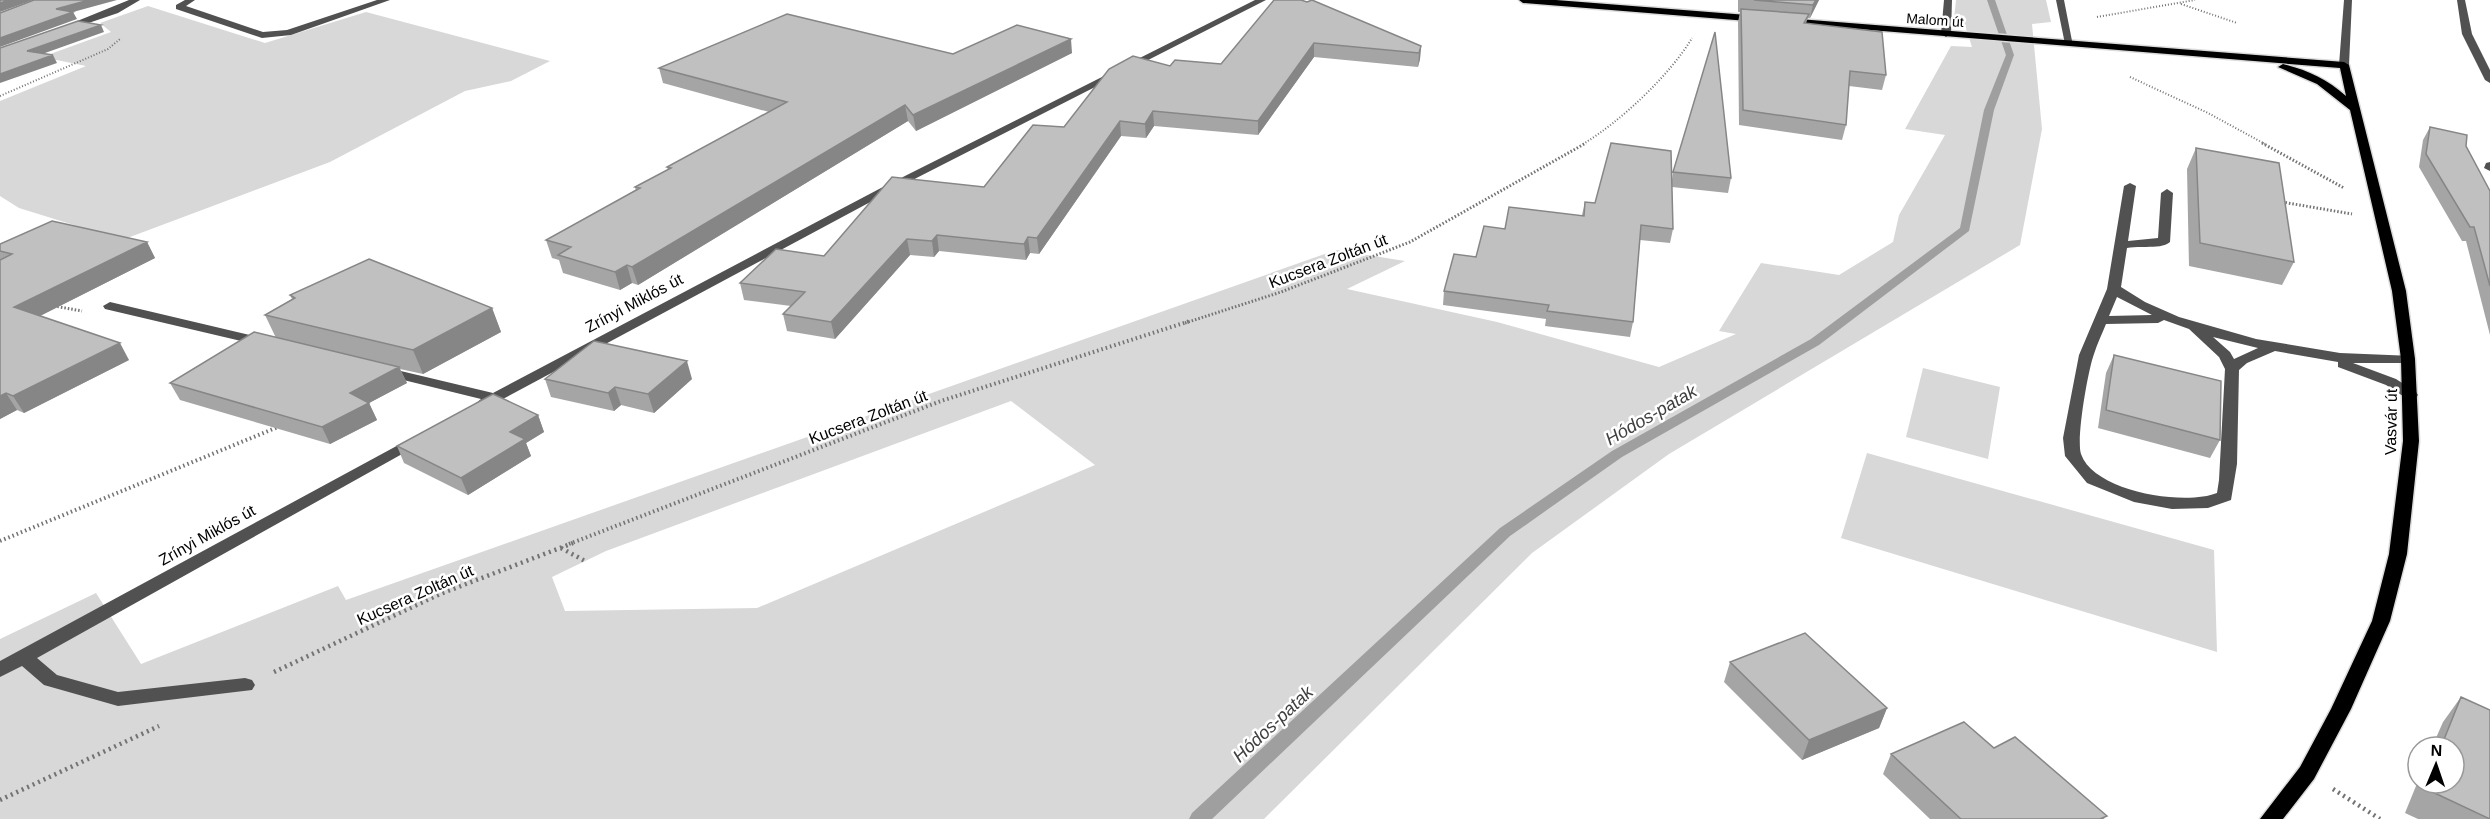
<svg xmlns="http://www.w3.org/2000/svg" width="2490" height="819" viewBox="0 0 2490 819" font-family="Helvetica,sans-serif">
	<rect width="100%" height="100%" fill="#fff"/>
	<!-- green -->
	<path fill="#d8d8d8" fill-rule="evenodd" d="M1956,0H2046L2051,22L2032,24L2042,129L2020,245L1669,454L1532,553L1264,819H0V639L96,593L141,664L338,586L346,600L1336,250L1405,261L1347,289L1497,322L1659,367L1736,334L1719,331L1761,263L1839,275L1893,242L1899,215L1945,135L1905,129L1951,46L1972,47L1963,19H1954ZM1011,401L1095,465L757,608L565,611L552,577L606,551Z
		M148,6L265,43L366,12L550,61L511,81L465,91L330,162L122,240L19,208L0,196V101L86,66L42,57L111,32L100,23Z
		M1923,368L2000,387L1988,459L1906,437Z
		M1867,453L2214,550L2217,652L1841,538Z"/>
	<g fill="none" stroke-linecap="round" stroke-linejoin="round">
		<!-- stream -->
		<path fill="#9f9f9f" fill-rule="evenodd" d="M1987,0H1995L2014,55L1994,110L1969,231L1819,345L1622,457L1510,536L1212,819H1189L1192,813L1500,528L1612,451L1811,339L1960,228L1984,110L2006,55Z"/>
		<defs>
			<path id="major" d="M1519,0H1556L1760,16L1765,19L1760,22L1523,3Z
				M1786,18L2344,62L2349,65L2406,291L2415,359L2419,441L2407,554L2390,621L2351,709L2314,779L2283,819H2260L2300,767L2331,709L2372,621L2389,554L2403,441L2401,359L2392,291L2350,110L2317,84L2278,67L2283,64C2307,70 2327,79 2346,96L2340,68L1783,23L1781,21Z"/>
		</defs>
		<!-- major casing -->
		<use href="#major" stroke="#dbdbdb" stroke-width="3"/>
		<!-- path-far3 -->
		<path stroke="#737373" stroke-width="2" stroke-dasharray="1 2" stroke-linecap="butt" d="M2181,4L2237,23
			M2097,17L2195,0
			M2130,77L2208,113L2265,144
			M0,96L108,49L120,39
			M1583,144C1620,122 1670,75 1692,38"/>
		<!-- path-far2 -->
		<path stroke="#737373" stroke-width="3" stroke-dasharray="1.5 2" stroke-linecap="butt" d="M2262,143L2344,188
			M2282,202L2352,214
			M54,306L82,311
			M1185,323L1281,292L1410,242L1586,143"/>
		<!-- path-far1 -->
		<path stroke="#737373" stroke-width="4" stroke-dasharray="1.5 3" stroke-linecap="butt" d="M0,541L278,427
			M569,544L941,401L1190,321"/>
		<!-- path -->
		<path stroke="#737373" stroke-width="4.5" stroke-dasharray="2 4" stroke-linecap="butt" d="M561,548L585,561
			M274,672L440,594L573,543
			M2333,789L2380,819
			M0,800L159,726"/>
		<!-- minor -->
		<path fill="#515151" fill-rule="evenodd" d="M129,0H140L118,13L68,30L60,28Z
			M185,0H195L186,6L263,32L287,30L377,0H390L291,35L262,38L176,9V5Z
			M1255,0H1266L889,192L486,408H476L474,405L481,399L379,374L377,371L384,367L493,393L881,188Z
			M1944,0H1952L1951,34L1946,37L1941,34Z
			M2056,0H2064L2073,46L2065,44Z
			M2344,0H2352L2349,65L2344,68L2339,65Z
			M2457,0H2465L2472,34L2490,70V83L2485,80L2462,34Z
			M2490,162V171L2484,168L2486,163Z
			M2130,183L2136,186L2128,241L2158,238L2161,193L2167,189L2173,193L2170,242C2161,250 2139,245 2127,248L2121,287L2145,302L2179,317L2256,339L2340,353L2413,356L2415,359L2413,362L2408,363H2353L2396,379L2416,392L2418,395L2416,398H2406L2386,385L2338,367V362L2275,351L2247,363L2239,370L2237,464L2231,500L2208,508L2172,509L2134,502L2087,483L2065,456L2063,438L2079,355L2107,289L2124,186ZM2117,297L2152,315L2109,316ZM2164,320L2189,329L2219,357L2225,369L2219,480L2217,493C2185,506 2094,492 2081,454C2076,439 2088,370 2094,354C2097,344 2102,334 2106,324L2158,323ZM2213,337L2258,348L2234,359L2230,352Z
			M110,302L267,339L269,342L262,346L105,309L103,306Z
			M415,436L423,441L420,444L37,658L57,675L118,692L245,678L252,680L255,685L252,690L118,706L44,685L22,666L0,677V661Z"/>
		<!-- major -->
		<use href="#major" fill="#000" fill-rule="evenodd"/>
	</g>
	<!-- wall -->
	<path fill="#a5a5a5" d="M1738,0H1819L1810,18H1808L1806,23L1886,75L1882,90L1849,86L1846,125L1842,140L1739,125L1738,22L1740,12H1738Z
		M1307,2L1421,46L1420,59L1418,67L1314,57L1258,135L1154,126L1146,138L1121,136L1039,254L1030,253L1026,260L939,251L934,257L910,255L835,339L787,331L783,314L791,306L744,300L740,283L824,256L984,187L1064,127L1170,66L1221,64Z
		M1072,53L916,131L908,121L638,285L632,283L620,290L563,273L559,260L552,258L546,240L636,191L635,187L668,170L667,167L769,112L663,83L659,68L953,54Z
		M2430,127L2466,146L2490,191V335L2466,241H2462L2419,167L2423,140Z
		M2196,148L2294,262L2282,285L2189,266L2187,169Z
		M1673,172L1731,178L1728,193L1672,187L1673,229L1670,243L1640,240L1633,322L1630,337L1545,326L1546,319L1443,305L1444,291L1476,257L1505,229L1582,215L1585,202L1595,203L1672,180Z
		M147,242L155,258L40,316L129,360L24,413L17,410L0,419V244Z
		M290,295L492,308L501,332L423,374L400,369L407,383L369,403L377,420L330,444L180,400L170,383L276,338L265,315L292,299Z
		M2114,355L2220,440L2210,458L2098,428L2106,373Z
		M545,379H692L654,413L621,405L614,411L551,397Z
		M538,415L544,432L526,443L531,456L468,495L404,463L397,446Z
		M1730,662L1887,708L1879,728L1802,760L1724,682Z
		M2461,697L2490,819H2418L2405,813L2418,781V783H2454V747H2432L2443,722Z
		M1994,748L2105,819H1930L1883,774L1891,754Z"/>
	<!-- shaded-wall -->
	<path fill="#868686" d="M9,0H33L0,12V3Z
		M89,0H117L73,12L77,19L0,47V38L56,9Z
		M1816,0H1819L1810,18L1813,5Z
		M101,25L104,32L31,58L27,51Z
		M1071,39L1072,53L916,131L913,115Z
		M1314,43V57L1258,135V121Z
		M1421,46L1420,59L1418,67L1419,53Z
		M53,55L57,63L0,83V74Z
		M905,105L908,121L638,285L632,267Z
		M1153,111L1154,126L1146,138L1145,124Z
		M1120,121L1121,136L1039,254L1037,238Z
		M937,235L939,251L934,257L932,241Z
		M1028,237L1030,253L1026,260L1024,244Z
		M907,239L910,255L835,339L831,322Z
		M147,242L155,258L24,324L14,307Z
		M627,265L632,283L620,290L615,272Z
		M492,308L501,332L423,374L413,350Z
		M120,343L129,360L24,413L13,396Z
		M687,361L692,379L654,413L648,394Z
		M399,367L407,383L369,403L377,420L330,444L322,427L350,393Z
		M615,387L621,405L614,411L608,393Z
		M6,393L17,410L0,419V396Z
		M538,415L544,432L526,443L531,456L468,495L461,478L510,432Z
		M1887,708L1879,728L1802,760L1809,740Z"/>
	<!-- building -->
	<path fill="#c0c0c0" stroke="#868686" stroke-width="1.5" d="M0,0H9L0,3Z
		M34,0H89L56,9L73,12L0,38V13Z
		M1274,0H1301L1307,2L1312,0L1421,46L1419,53L1314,43L1258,121L1153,111L1145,124L1120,121L1037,238L1028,237L1024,244L937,235L932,241L907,239L831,322L783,314L805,292L740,283L776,249L824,256L892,177L984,187L1033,125L1064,127L1109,69L1133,56L1170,66L1175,60L1221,64Z
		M1754,0H1816L1813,5Z
		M1741,9L1809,14L1804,23L1882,32L1886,75L1850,71L1846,125L1743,110Z
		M787,14L953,54L1017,25L1071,39L913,115L905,105L632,267L627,265L615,272L558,255L571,247L546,240L640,188L635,187L671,168L667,167L787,102L659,68Z
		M78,21L101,25L27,51L53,55L0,74V48Z
		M1715,32L1731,178L1673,172Z
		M2430,127L2467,135L2466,146L2490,191V286L2474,227H2470L2426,154Z
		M1611,143L1671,151L1673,229L1641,225L1633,322L1547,311L1549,305L1444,291L1454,254L1476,257L1484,226L1505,229L1509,207L1584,216L1585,202L1595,203Z
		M2196,148L2279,163L2294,262L2200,243Z
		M52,221L147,242L14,307L120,343L13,396L6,393L0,396V260L12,254L0,251V244Z
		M369,259L492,308L413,350L265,315L295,298L290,295Z
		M254,332L399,367L350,393L369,403L322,427L170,383Z
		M594,341L687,361L648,394L615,387L608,393L545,379Z
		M2114,355L2221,381L2220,440L2106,410Z
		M493,394L538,415L510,432L525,439L461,478L397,446Z
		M1805,633L1887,708L1809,740L1730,662Z
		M2461,697L2490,710V819L2424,788L2426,783H2454V747H2441Z
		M1964,722L1994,748L2015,737L2107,816L2100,819H1961L1891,754Z"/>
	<g text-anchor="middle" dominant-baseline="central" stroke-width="5" stroke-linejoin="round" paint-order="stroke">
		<!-- far-street labels -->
		<g font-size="14" fill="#000" stroke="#fff">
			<text transform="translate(1935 20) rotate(4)">Malom út</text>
		</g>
		<!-- street labels -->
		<g font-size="16" fill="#000" stroke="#fff">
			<text transform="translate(1328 261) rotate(-21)">Kucsera Zoltán út</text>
			<text transform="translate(634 303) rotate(-28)">Zrínyi Miklós út</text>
			<text transform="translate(868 417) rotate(-21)">Kucsera Zoltán út</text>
			<text transform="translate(2391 422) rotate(-89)">Vasvár út</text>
			<text transform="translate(207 535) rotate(-29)">Zrínyi Miklós út</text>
			<text transform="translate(415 595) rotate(-24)">Kucsera Zoltán út</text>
		</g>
		<!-- water labels -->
		<g font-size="18" font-style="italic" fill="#404040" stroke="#fff">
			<text transform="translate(1651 415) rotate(-30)">Hódos-patak</text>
			<text transform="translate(1273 724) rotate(-43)">Hódos-patak</text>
		</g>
	</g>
	<!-- north arrow -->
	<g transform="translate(2436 765) rotate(2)"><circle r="28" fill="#ffffff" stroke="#999999" stroke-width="1.5"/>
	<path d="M0-4.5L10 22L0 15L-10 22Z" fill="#000000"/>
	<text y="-9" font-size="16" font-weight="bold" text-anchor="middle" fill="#000000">N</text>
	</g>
</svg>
